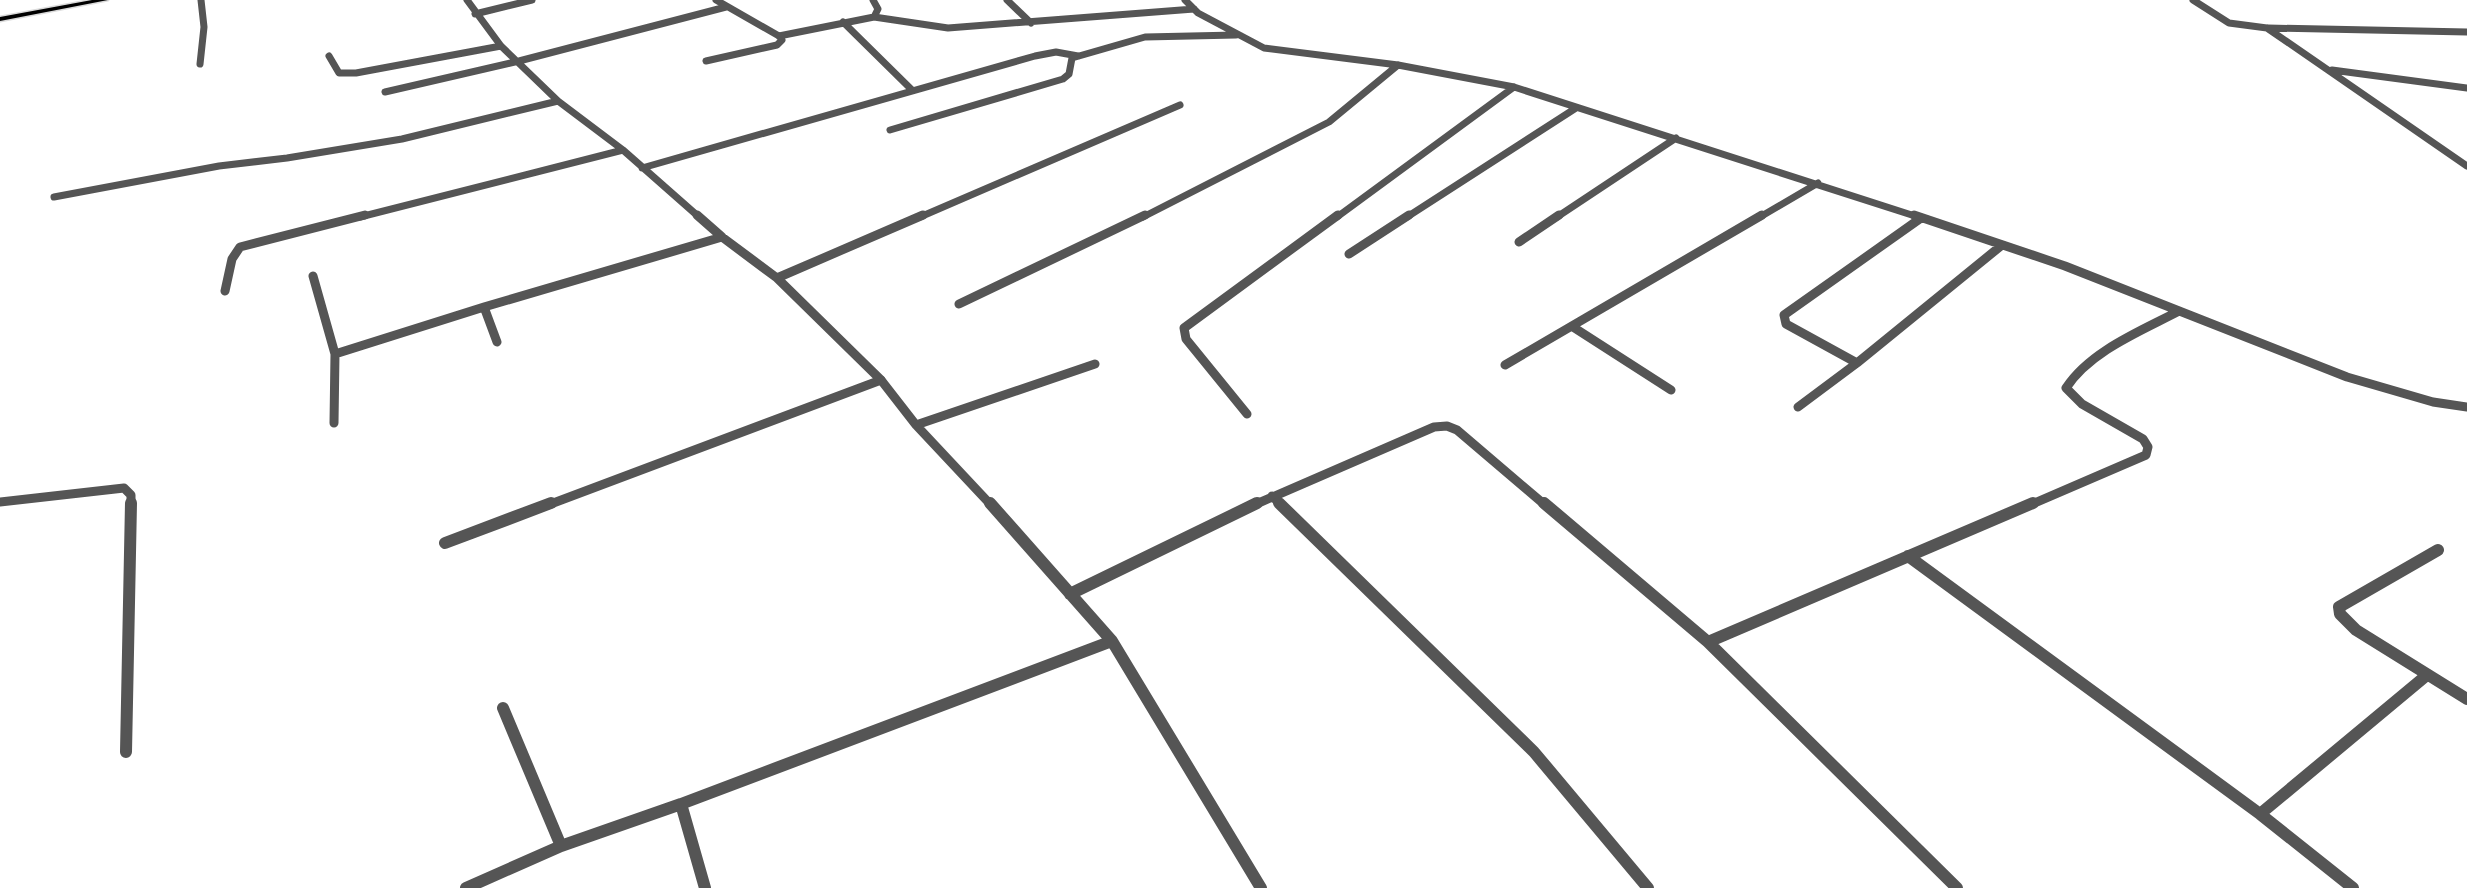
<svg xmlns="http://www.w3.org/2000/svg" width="2467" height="888" viewBox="0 0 2467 888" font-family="'Roboto Condensed',sans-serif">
	<rect width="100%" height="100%" fill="#fff"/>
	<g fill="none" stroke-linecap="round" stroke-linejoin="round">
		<defs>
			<path id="primary" d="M92,0H108L0,21V17Z"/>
		</defs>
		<!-- primary casing -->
		<use href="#primary" stroke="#dbdbdb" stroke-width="3"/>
		<!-- lane-far2 -->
		<path stroke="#555" stroke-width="7" d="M2193,0L2229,23L2267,28L2467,166
			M2268,28L2467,32
			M2332,70L2467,88"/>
		<!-- lane-far1 -->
		<path stroke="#555" stroke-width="9" d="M548,505L881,380"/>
		<!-- lane -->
		<path stroke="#555" stroke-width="12" d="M445,543L551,503"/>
		<!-- street-far2 -->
		<path stroke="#555" stroke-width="7" d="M467,0L501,46L558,101L623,150L699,217
			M873,0L878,9L874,17
			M1007,0L1031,23
			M1185,0L1198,13L1264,48L1398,65L1514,87L1918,217
			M475,14L532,0
			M843,22L912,90
			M779,36L874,17L948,28L1194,9
			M329,56L339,73H356L501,46
			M706,61L777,45L782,40L779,36L716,0
			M200,64L204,27L201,0
			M385,92L519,61L726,7
			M890,130L1063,79L1069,74L1072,58L1145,37L1236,35
			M642,168L1035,56L1056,52L1078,56
			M54,197L219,166L287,158L402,139L558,101
			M360,217L623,150
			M920,217L1180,105
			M1143,217L1329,122L1398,65
			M1337,217L1514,87
			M1407,217L1576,108
			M1557,217L1676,138
			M1760,217L1818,183"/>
		<!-- street-far1 -->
		<path stroke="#555" stroke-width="9" d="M697,215L722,237L777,278L881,380L916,425L991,505
			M1914,215L2065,266L2347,377L2433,402L2467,407
			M1519,242L1559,215
			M1349,254L1409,215
			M313,276L335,354
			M777,278L923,215
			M225,291L232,259L240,247L365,215
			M959,304L1145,215
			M484,307L497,342
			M1573,327L1671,390
			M1857,363L1786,324L1784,315L1921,218
			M1505,365L1762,215
			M1798,407L1857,363L2002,245
			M1247,414L1186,339L1184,328L1338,215
			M334,423L335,354L484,307L722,237
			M916,425L1095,364
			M1272,496L1281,505
			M0,502L124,488L131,495V505
			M1254,505L1434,427L1447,426L1457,430L1545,505
			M2030,505L2146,455L2148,447L2143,439L2082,404L2066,388C2090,351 2141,331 2179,311"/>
		<!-- street -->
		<path stroke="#555" stroke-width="12" d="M990,503L1112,641L1261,888
			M1279,503L1534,752L1648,888
			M1544,503L1708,642L1957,888
			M2438,550L2339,607L2340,614L2356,630L2467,699
			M1908,556L2260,814L2353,888
			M1070,594L1257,503
			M1708,642L2033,503
			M503,708L561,846
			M126,752L131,503
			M681,804L705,888
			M2260,814L2427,675
			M466,888L561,846L681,804L1112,641"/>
		<!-- primary -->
		<use href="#primary" fill="#000" fill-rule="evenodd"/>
	</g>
</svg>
